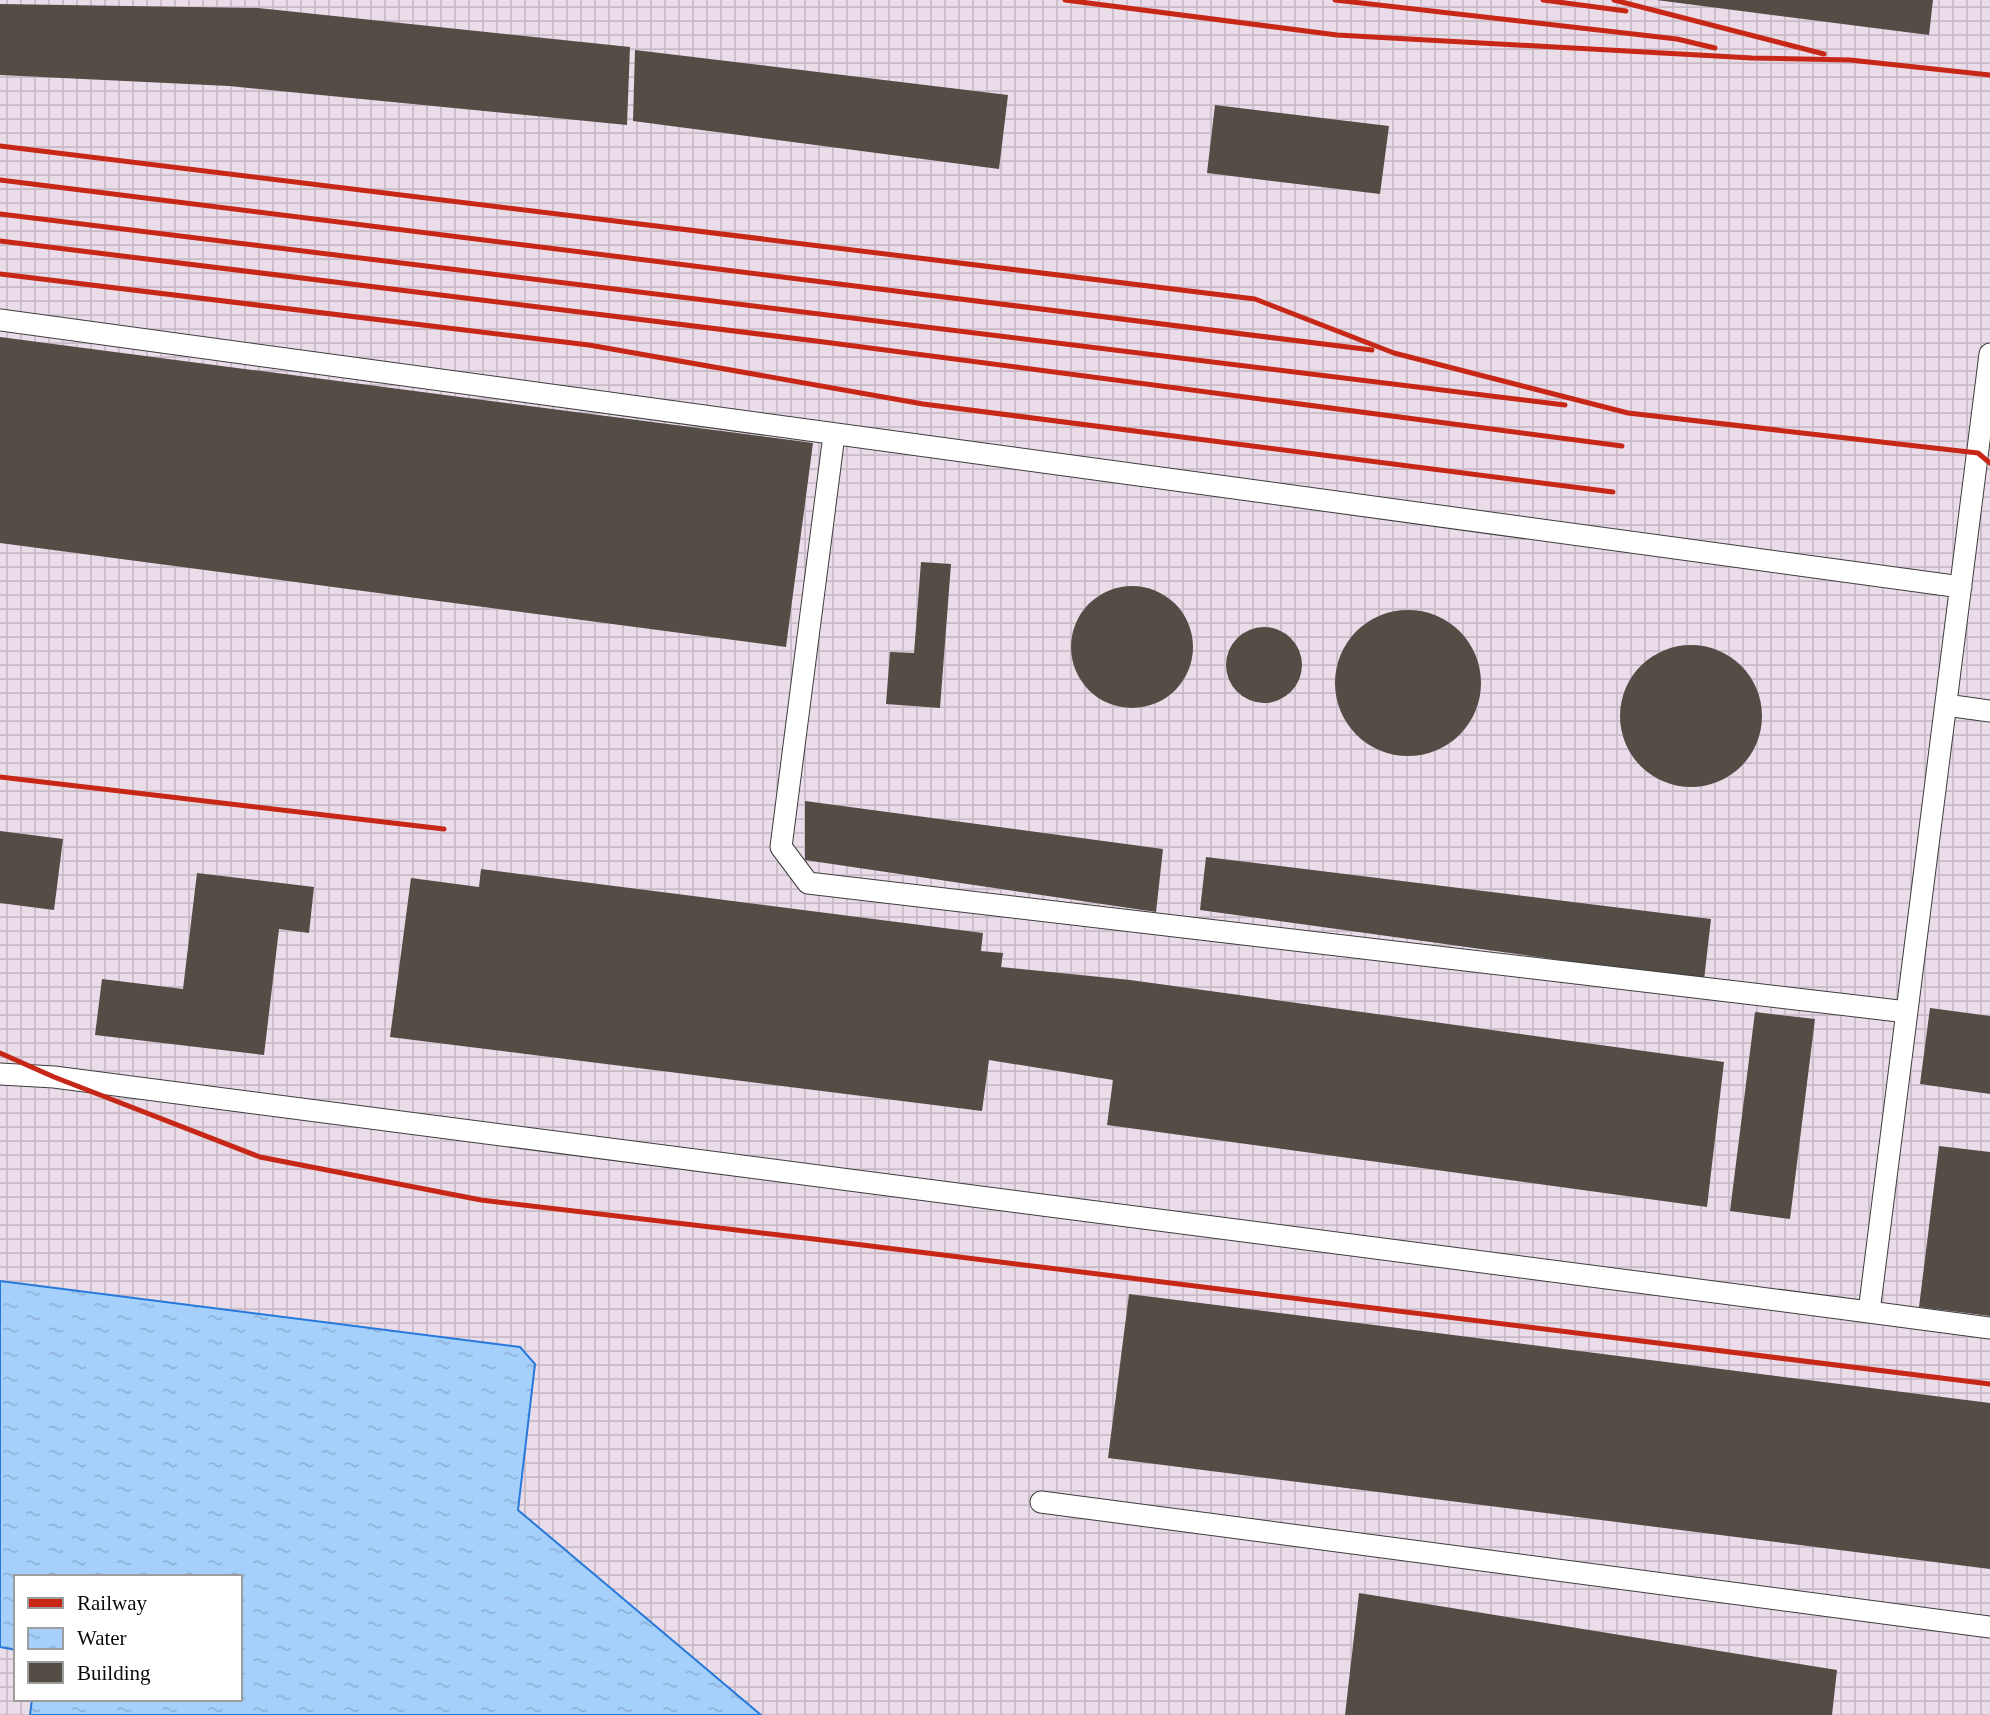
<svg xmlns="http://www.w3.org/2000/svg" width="1990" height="1715" viewBox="0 0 1990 1715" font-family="Georgia,serif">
	<defs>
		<pattern id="industrial-grid" width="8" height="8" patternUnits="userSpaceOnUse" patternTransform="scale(1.75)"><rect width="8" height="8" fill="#ebdcea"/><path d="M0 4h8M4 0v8" fill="none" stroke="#c8bbc7"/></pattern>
		<pattern id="water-ripples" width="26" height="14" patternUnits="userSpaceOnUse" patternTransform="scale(1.75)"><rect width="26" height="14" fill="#a6d0fc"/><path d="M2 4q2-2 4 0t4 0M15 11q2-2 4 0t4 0" fill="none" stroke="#8eb1d7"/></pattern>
	</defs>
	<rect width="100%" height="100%" fill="#fffee7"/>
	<!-- industrial -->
	<path fill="url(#industrial-grid)" d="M0,0H1990V1715H761L517,1510L535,1364L520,1347L0,1281Z
		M0,1647L16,1650V1699H32L30,1715H0Z"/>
	<!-- water -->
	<path fill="url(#water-ripples)" stroke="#2679da" stroke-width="2" d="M0,1281L520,1347L535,1364L518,1510L761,1715H30L32,1699H240V1577H16V1650L0,1647Z"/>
	<!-- building -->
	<path fill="#544d46" d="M1656,0H1933L1929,35Z
		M0,4L258,8L630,47L627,125L229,86L0,75Z
		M635,50L1008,95L999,169L633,121Z
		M1215,105L1389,126L1380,194L1207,173Z
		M0,337L813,443L786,647L0,543Z
		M921,562L951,564L940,708L886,704L890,652L914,653Z
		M1071 647a61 61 0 1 1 122 0a61 61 0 1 1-122 0Z
		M1335 683a73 73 0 1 1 146 0a73 73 0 1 1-146 0Z
		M1226 665a38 38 0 1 1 76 0a38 38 0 1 1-76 0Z
		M1620 716a71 71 0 1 1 142 0a71 71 0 1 1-142 0Z
		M805,801L1163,849L1156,912L805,860Z
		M0,831L63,839L54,910L0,903Z
		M1206,857L1711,919L1704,980L1200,910Z
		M481,869L983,933L981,951L1003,953L1001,967L1130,980L1724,1062L1707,1207L1107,1125L1113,1080L989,1060L982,1111L390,1037L411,878L479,887Z
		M197,873L314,887L309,933L279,929L264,1055L95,1035L102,979L183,989Z
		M1930,1008L1990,1016V1094L1920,1084Z
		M1755,1012L1815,1019L1790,1219L1730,1211Z
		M1939,1146L1990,1152V1316L1919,1307Z
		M1129,1294L1990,1403V1569L1108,1458Z
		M1359,1593L1837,1670L1832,1715H1345Z"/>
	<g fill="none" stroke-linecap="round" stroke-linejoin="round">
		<defs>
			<path id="lane" d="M0,320L1961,587
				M834,435L781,847L808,883L1907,1012
				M1946,705L1990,711
				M0,1074L54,1077L1869,1312L1990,354
				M1869,1312L1990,1328
				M1041,1502L1990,1627"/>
		</defs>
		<!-- lane casing -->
		<use href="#lane" stroke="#3d3d3d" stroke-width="23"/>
		<!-- lane -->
		<use href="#lane" stroke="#fff" stroke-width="21"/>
		<!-- rail -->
		<path stroke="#c62716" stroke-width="5" d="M1065,0L1337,35L1752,58L1850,60L1990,75
			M1335,0L1677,39L1715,48
			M1543,0L1626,11
			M1614,0L1824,54
			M0,146L1255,299L1394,353L1628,413L1978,453L1990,463
			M0,180L1372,350
			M0,214L1565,405
			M0,241L816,341L1622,446
			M0,274L589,345L923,404L1613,492
			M0,777L444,829
			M0,1053L54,1077L260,1157L481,1200L814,1239L1990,1384"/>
	</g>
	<!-- legend -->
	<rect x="14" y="1575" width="228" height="126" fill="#ffffff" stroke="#9d9d9d" stroke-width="2"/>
	<rect x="28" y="1598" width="35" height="10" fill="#c62716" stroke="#9d9d9d" stroke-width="2"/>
	<text x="77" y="1610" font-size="21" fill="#0a0a0a">Railway</text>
	<rect x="28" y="1628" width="35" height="21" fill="url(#water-ripples)" stroke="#9d9d9d" stroke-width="2"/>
	<text x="77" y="1645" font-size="21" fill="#0a0a0a">Water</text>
	<rect x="28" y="1662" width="35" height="21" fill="#544d46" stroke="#9d9d9d" stroke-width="2"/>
	<text x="77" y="1680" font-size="21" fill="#0a0a0a">Building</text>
</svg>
